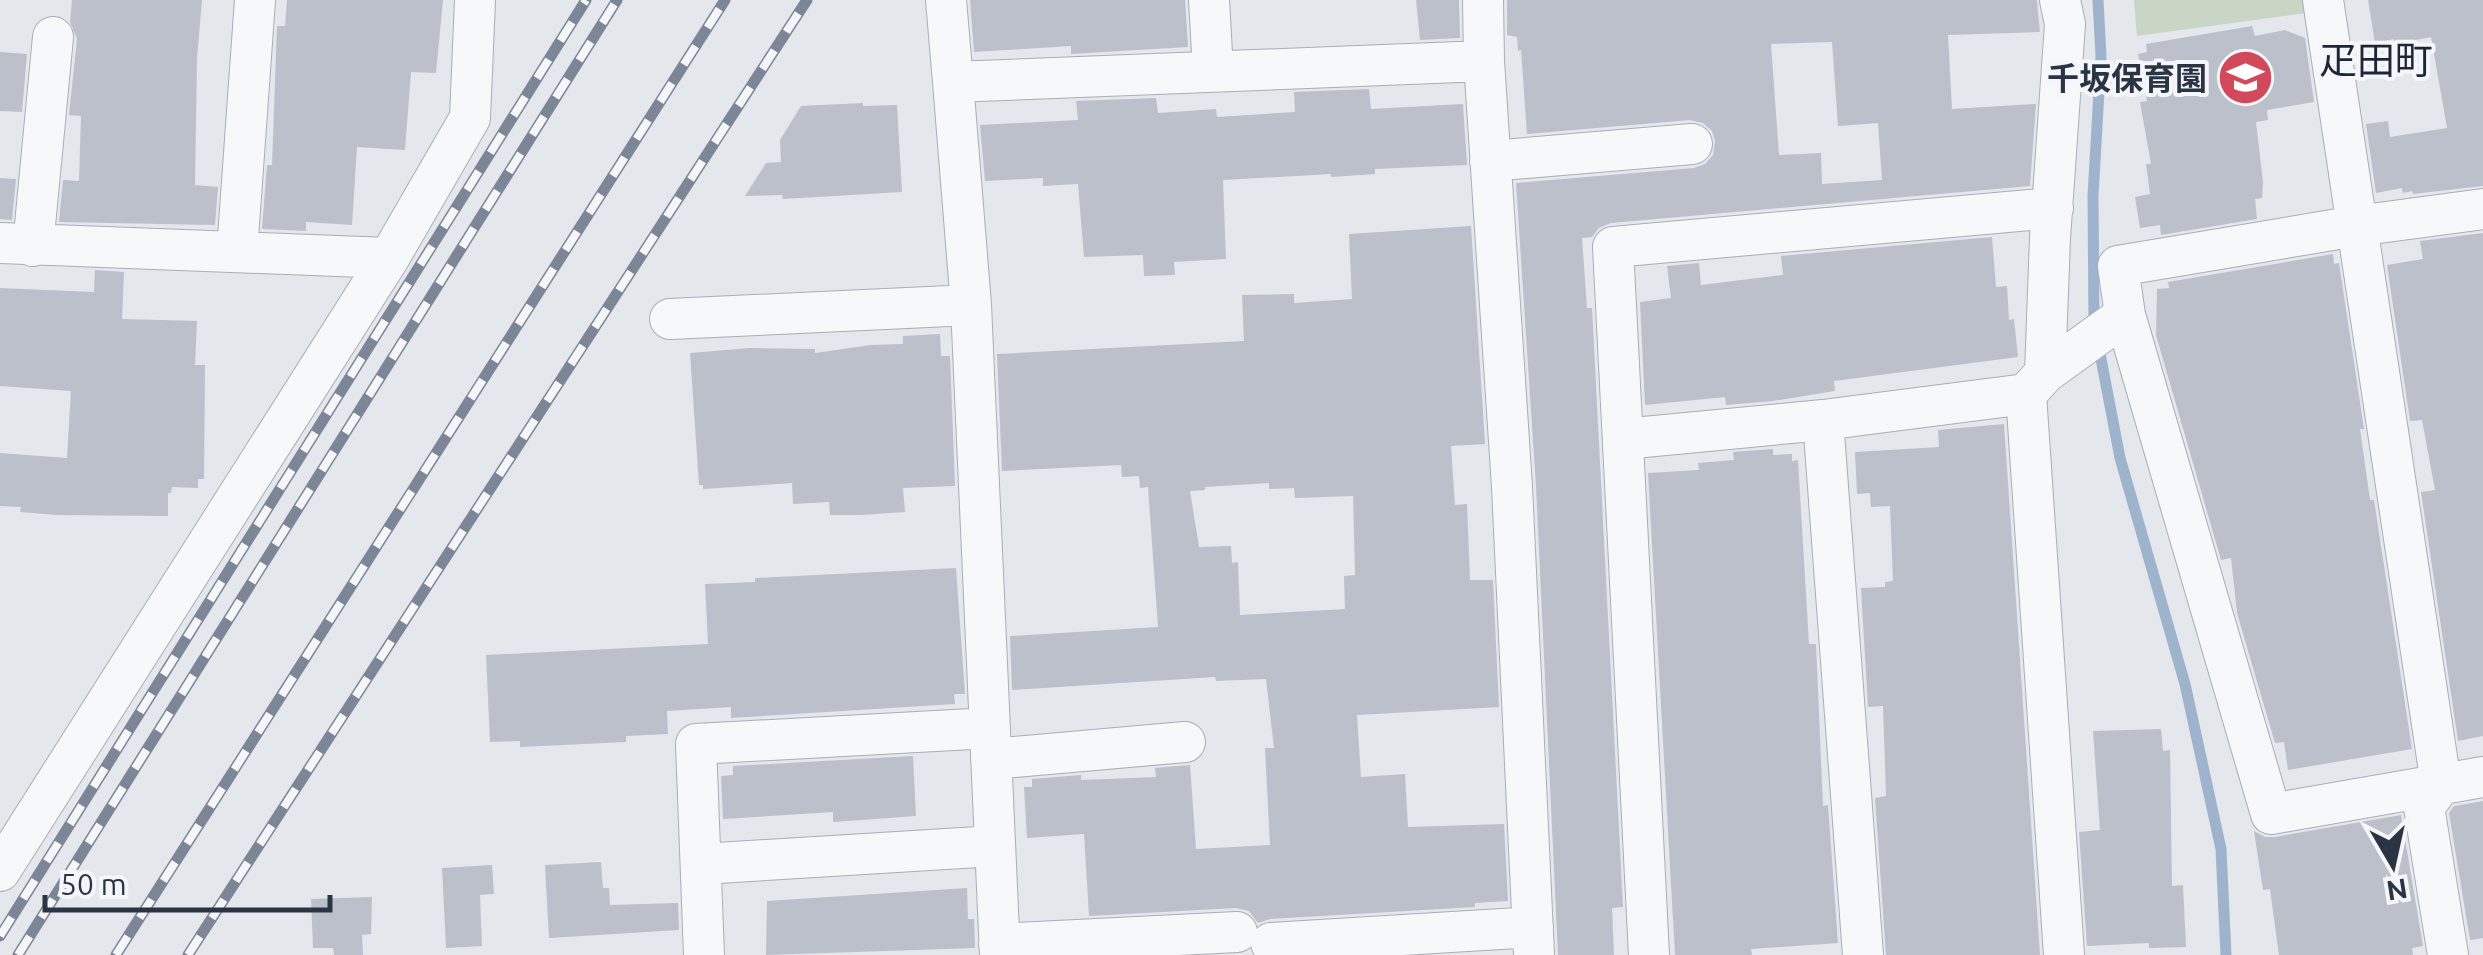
<svg xmlns="http://www.w3.org/2000/svg" width="2483" height="955" viewBox="0 0 2483 955" font-family="Ubuntu,'Noto Sans JP',sans-serif">
	<rect width="100%" height="100%" fill="#e4e7ec"/>
	<!-- green -->
	<path fill="#c9d6c5" d="M2134,0H2311L2313,12L2137,36Z"/>
	<g fill="none" stroke-linecap="round" stroke-linejoin="round">
		<!-- stream -->
		<path stroke="#9fb4cc" stroke-width="11" d="M2094,325L2093,196L2101,56L2098,0
			M2098,343L2120,458L2185,684L2221,849L2226,955"/>
	</g>
	<!-- building -->
	<path fill="#bbc0ca" fill-rule="evenodd" d="M72,0H202L197,58L195,185L218,187L215,225L59,222L63,180L79,181L81,116L69,115L77,39L70,22Z
		M287,0H443L436,73L411,72L405,150L357,147L352,225L306,222V231L262,229L267,165H272L277,26H285Z
		M970,0H1185L1188,47L1071,54V46L974,52Z
		M1416,0H1459L1460,38L1420,40Z
		M1507,0H2037L2038,12L2040,32L1948,35L1952,109L2036,104L2030,186L1611,223L1599,228L1592,237L1582,238L1587,308H1592L1623,907L1612,908L1614,955H1558L1536,486L1516,183L1694,168L1705,164L1713,155L1715,141L1712,131L1703,123L1690,120L1527,134L1521,50L1518,51L1517,37L1507,35ZM1832,42L1838,126L1878,123L1882,180L1822,184L1821,153L1779,155L1771,44Z
		M2368,0H2483V186L2413,194L2412,191L2403,193L2402,188L2376,193L2366,124L2388,121L2390,137L2447,128L2431,37L2394,44V39L2375,43Z
		M2252,26L2255,36L2285,30L2305,38L2314,102L2267,110L2268,120L2256,122L2263,182L2262,198L2255,199L2257,219L2161,235L2160,225L2140,228L2135,197L2150,194L2146,164H2151L2140,102L2147,101L2138,54L2147,52L2146,44Z
		M0,52L27,54L22,112L0,111Z
		M1369,89L1371,109L1463,104L1467,165L1375,169V174L1331,177V174L1223,180L1226,259L1174,262L1175,275L1144,276L1143,255L1084,257L1078,184L1043,186V178L985,181L980,125L1078,120L1076,101L1156,98L1158,113L1216,109L1217,117L1295,112L1294,92Z
		M863,103V106L897,105L902,192L783,199L782,195L745,196L766,163L781,162L780,140L801,106Z
		M0,178L16,179L12,220L0,219Z
		M1471,226L1485,444L1451,446L1455,505L1467,504L1470,580H1493L1499,707L1357,715L1361,777L1405,774L1408,827L1504,824L1508,901L1475,903V907L1270,919L1258,923L1249,911L1236,908L1089,916L1084,834L1027,838L1024,787H1032V779L1081,775V780L1156,777L1155,768L1190,765L1196,849L1270,845L1265,748H1274L1266,679L1216,681L1215,677L1012,690L1010,636L1158,627L1148,487L1140,488L1139,476L1122,477L1121,465L1002,471L997,354L1244,341L1242,295L1294,294V303L1352,299L1349,234ZM1269,483V489L1294,488L1295,498L1353,496L1355,575L1344,576L1345,609L1240,615L1238,562L1232,563L1231,546L1199,547L1190,491L1205,490V487Z
		M2483,233V736L2458,741L2421,492L2435,490L2422,420L2410,421L2387,265L2423,259L2420,241Z
		M1992,237L1996,287L2007,286L2009,320L2014,319L2018,357L1834,381L1835,391L1773,401L1726,405L1725,397L1645,405L1640,302L1671,298L1667,266L1699,263L1701,285L1783,275L1781,256Z
		M2333,254L2334,264L2339,263L2364,429H2360L2370,500H2374L2412,749L2288,770L2284,742L2275,743L2237,613L2231,558L2221,560L2156,335L2157,289L2169,288L2168,282Z
		M95,270L124,272L122,319L197,321L195,365H205L204,479H198V488L172,487L171,493H168V516L57,515L20,512L21,507L0,506V453L67,458L71,391L0,386V288L94,292Z
		M940,334L941,356H950L955,486L903,488L905,512L861,515H830L829,502L793,504L792,483L703,489V485H699L690,353L750,348L815,349V353L871,345L903,344V336Z
		M2004,424L2040,955H1886L1875,798L1886,796L1883,706L1868,707L1861,588L1885,587V582L1893,581L1890,506L1871,507L1870,493L1857,494L1855,452L1939,447L1938,430Z
		M1773,449V455L1792,454V461L1798,460L1809,644H1816L1823,806L1828,805L1838,943L1751,949L1752,955H1675L1648,473L1699,470L1698,463L1734,460L1733,452Z
		M956,568L965,694H954L955,704L731,718V707L667,711L668,734L626,736V742L520,747V741L490,742L486,655L708,644L705,584L755,582V578Z
		M2161,729L2163,751L2170,750L2172,886L2183,885L2186,947L2149,948V943L2087,946L2079,832L2100,830L2093,731Z
		M913,756L916,816L833,822V812L723,819L721,776L733,775V766Z
		M2483,801V938L2470,940L2449,813L2454,806Z
		M2401,815L2423,946L2412,948L2413,955H2279L2270,889L2263,890L2254,831L2265,837H2275Z
		M601,862L603,888H609L610,905L678,903L679,930L549,938L545,865Z
		M492,865L494,894L480,895L482,946L446,948L442,868Z
		M967,888L968,919H974L975,948L766,955L767,901Z
		M372,897L371,934L362,935L363,955H334L333,948H313L311,899Z"/>
	<g fill="none" stroke-linecap="round" stroke-linejoin="round">
		<defs>
			<path id="minor" d="M946,0L953,82
				M1209,0L1213,71
				M1483,0L1484,61L1512,487L1534,955
				M2323,0L2441,784L2424,807L2448,955
				M1490,161L1692,144
				M0,243L389,258
				M33,246L53,37
				M237,252L255,0
				M2125,315L2271,814L2483,777
				M670,319L971,305
				M2045,373L2050,238L2065,24L2060,0
				M2026,394L2064,955
				M1823,420L1863,955
				M1623,439L1823,420L2026,394L2045,373L2125,315L2118,266L2356,226L2483,209
				M991,759L1185,742
				M701,864L995,846
				M0,871L389,258L470,118L475,0
				M1271,943L1533,927
				M999,944L1237,932
				M704,955L696,744L990,728
				M1000,955L971,305L953,82L1484,61
				M1649,955L1613,247L2053,208"/>
		</defs>
		<!-- minor casing -->
		<use href="#minor" stroke="#a9aeb7" stroke-width="42"/>
		<!-- minor -->
		<use href="#minor" stroke="#f7f8fa" stroke-width="40"/>
		<defs>
			<path id="rail" d="M0,936L586,0
				M18,955L617,0
				M116,955L725,0
				M188,955L807,0"/>
		</defs>
		<!-- rail casing -->
		<use href="#rail" stroke="#7d8696" stroke-width="11"/>
		<!-- rail -->
		<use href="#rail" stroke="#f4f6f9" stroke-width="8" stroke-dasharray="22" stroke-linecap="butt"/>
	</g>
	<!-- icons -->
	<defs>
		<symbol id="school-disc" viewBox="-11 -11 22 22"><circle r="9.5" fill="#d1495b" stroke="#f4f6f9"/><path d="M0-5L7-2L0 1L-7-2ZM-4 1L0 2.5L4 1V4Q0 6-4 4Z" fill="#fff"/></symbol>
	</defs>
	<g fill-rule="evenodd">
		<use href="#school-disc" x="2214" y="46" width="63" height="63"/>
	</g>
	<g text-anchor="middle" dominant-baseline="central" stroke-width="8" stroke-linejoin="round" paint-order="stroke">
		<!-- poi labels -->
		<g font-size="32" font-weight="bold" fill="#2b3445" stroke="#f4f6f9" text-anchor="end">
			<text x="2207" y="78">千坂保育園</text>
		</g>
		<!-- quarter labels -->
		<g font-size="38" fill="#1d2536" stroke="#f4f6f9">
			<text x="2376" y="60">疋田町</text>
		</g>
	</g>
	<!-- north arrow -->
	<g transform="translate(2393 865) rotate(171)" stroke="#f4f6f9" stroke-width="8" paint-order="stroke">
	<path d="M0-8L18 38L0 25L-18 38Z" fill="#2b3445"/>
	<text y="-15" font-size="28" font-weight="bold" text-anchor="middle" fill="#2b3445">N</text>
	</g>
	<!-- scale -->
	<path d="M45 895v15h285v-15" fill="none" stroke="#2b3445" stroke-width="5"/>
	<text x="60" y="895" font-size="30" fill="#2b3445" stroke="#f4f6f9" stroke-width="8" paint-order="stroke">50 m</text>
</svg>
